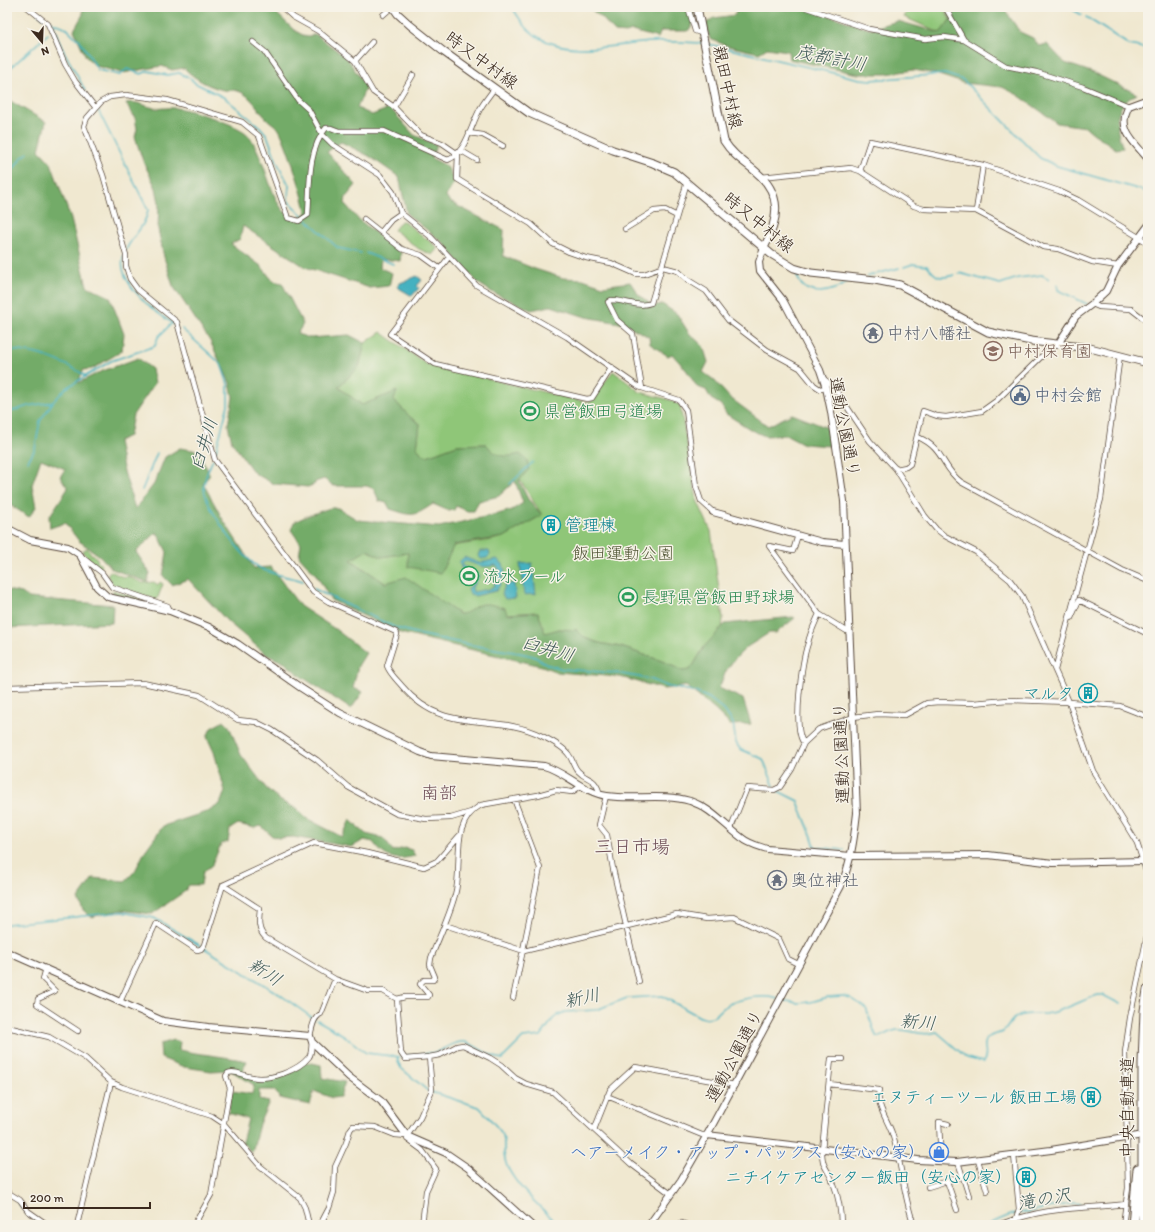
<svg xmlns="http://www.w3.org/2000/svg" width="1155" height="1232" viewBox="0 0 1155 1232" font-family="Itim,'Klee One',sans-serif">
	<rect width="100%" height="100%" fill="#f7f3e8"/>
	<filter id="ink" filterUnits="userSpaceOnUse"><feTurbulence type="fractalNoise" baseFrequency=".025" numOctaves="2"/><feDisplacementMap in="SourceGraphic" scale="8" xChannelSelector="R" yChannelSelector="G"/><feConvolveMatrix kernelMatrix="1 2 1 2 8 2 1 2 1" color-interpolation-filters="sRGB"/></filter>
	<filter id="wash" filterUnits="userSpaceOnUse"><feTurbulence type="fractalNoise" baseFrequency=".012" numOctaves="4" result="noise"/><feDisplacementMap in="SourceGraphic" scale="16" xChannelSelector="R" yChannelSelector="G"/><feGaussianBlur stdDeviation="0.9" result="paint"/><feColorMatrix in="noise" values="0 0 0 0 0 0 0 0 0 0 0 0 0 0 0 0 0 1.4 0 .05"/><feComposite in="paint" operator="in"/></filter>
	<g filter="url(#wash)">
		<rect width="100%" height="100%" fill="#f0e8d0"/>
		<!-- green -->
		<path fill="#8fc678" stroke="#65784b" d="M910,7H943L950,20L940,33L904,17Z
			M401,221H403L437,247V249L432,255L419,249L394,230Z
			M381,332L426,364L590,403L613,371L640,392L670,400L680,405L697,500L711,531L723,619L722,629L704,647L693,666L689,670L683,671L662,661L621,647L599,643L585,638L577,630L559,629L545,634L538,612L507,614L478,605L467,614H459L441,602L385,583L350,559L367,550L381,557L491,540L504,537L542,515L506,458L493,453L486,444L457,445L427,456L422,454L417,448L420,424L410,417L394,400L362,405L338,387L359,367L365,343Z
			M87,548L92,555L93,554L98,560L97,561L102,566L100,569L82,552Z
			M110,571L125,578L127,576L143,583L154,582L158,585L160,582L163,584L157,600L115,586L107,576Z
			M113,590L147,601L146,603L113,594Z"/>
		<!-- forest -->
		<path fill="#73ab68" stroke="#576a43" d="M82,7H270L294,30L306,37L315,34L347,58L366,87L357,108L372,115L390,108L414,135L437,145L431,158L447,166L454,182L446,196L450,202L504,230L503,256L535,269L563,278L583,279L603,286L630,282L638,294L653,306L662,304L677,314L689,333L703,346L708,362L703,372L714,380L729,397L768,426L792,414L828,428L831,442L829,446L804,444L787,435L765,436L753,431L726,414L721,405L711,399L706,390L697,387L687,371L672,354L668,356L650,344L649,337L625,324L586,317L551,306L531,310L492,292L478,283L441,241L407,214L399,177L369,156L341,142L327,152L356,185L346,197L345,204L358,219L401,253L400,261L381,259L380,268L392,273L389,286L370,288L305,267L243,226L240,239L231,244L261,266L273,281L282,283L303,324L297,334L310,338L349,335L365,343L359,367L338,387L362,405L397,391L394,400L410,417L420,424L417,448L422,454L427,456L457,445L486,444C496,457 505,458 520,454L527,460L529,469L519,481L528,499L542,515L504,537L454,545L441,573L408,567V553L381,557L367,550L351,560L385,583L406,577L459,614C470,614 470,608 479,605C487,602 497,606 505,608L507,614L538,612L545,633L559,629L577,630L585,638L599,643L621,647L662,661L683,671L689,670L693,666L704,647L725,624L793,617L795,618L776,633H769L747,647L733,661L726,671L719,688L743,699L751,724L730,725L715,710L686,686L664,689L620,677L557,672L542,666L404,634L387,627L331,600L317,576L299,556L301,544L291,530L294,522L307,516L330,508H338L358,520L439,527L498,514L512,510L523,503L515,481L499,496L479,501L474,511H467L456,506L454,510L449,511L433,504C412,518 413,516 390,509L387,503L379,501L374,489L367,486H334L324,479L315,482V484L308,487L274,484L254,473L232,442L228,425L233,397L230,383L210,341L173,286L164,257L158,229L159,203L156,188L143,161L135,137L137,129L135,118L126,103C139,101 143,106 155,108C162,109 169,107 176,108C191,110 241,125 249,136C264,155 271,200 285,212C289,216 294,217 299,218L306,214C307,205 284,135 278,128C275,125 271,123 268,120C258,111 252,95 238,91C233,89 227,91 223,90C207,86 195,79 184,68L172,70L162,66L123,73L96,66L86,57L74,30L83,14Z
			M588,7H642L663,13L665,7H692L695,21L688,31H661L658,38L632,31L626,33L615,32L602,18Z
			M737,7H783V9L788,10L789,7H804L869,29L898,21L940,33L951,19L945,7H1003L1020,32L1033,38L1039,46L1047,44L1065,63L1094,73L1137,94C1113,106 1114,125 1123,148L1116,149C1106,141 1095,136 1086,127L1057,123L1018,95L1002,87L963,83L936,74L914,70L886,74H858L789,59L788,51L767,48L759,53L728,46L710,39L705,24L714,18L735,15Z
			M7,99L46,122L39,150L51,163L71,219L87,286L110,297L124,334L122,351L92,369L83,370L78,383L100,372L138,358L152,369L155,383L133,415L129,436L118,441L123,468L135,509L154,484L165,457L180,448L198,451L210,475L203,483L222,518L254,568L271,567L300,606L335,629L366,653L358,666L353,688L363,692L351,709L302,677L285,663L267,655L228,622L188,579L172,585L163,576L167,552L157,532L136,552L150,573L147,582L112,569L100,556L79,541L65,523L50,528L49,517L68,488L60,477L65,469L41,459L32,485L36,507L29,517L7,503Z
			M7,590L22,593L29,598L113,605L112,623L7,628Z
			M224,721L229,726L241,755L266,788L281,801L297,809L306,818L342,837L350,820L366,834L383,838L393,851L405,848L412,850L415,856C395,861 385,859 373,842L364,840L352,847L293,837L278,838L272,836L261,826L254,828L238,824L230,829L228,842L221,844L212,865L203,872L201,885H189L184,892L152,914L121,910L91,917L83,910L78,899L93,878L125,881L135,871L145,851L163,826L209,811L220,804L225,791L214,752L207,737L211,728Z
			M173,1040L180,1042L179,1050C202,1055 224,1056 247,1061L242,1071L260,1081L286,1075L307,1062L321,1065L322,1078L345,1082L340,1097L332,1098L314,1091L310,1105L280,1098L274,1090H259V1100L269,1102L259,1124L252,1153L242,1142L248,1119L228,1113L232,1091L252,1094L254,1085L230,1070L211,1071L184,1067L161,1058L160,1044Z"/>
		<!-- water -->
		<path fill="#44b1c0" stroke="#406e6f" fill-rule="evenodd" d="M417,276L422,280L417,286L419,288L412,296L397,287L400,283Z
			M480,551H489L490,555L487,558L481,559L478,555Z
			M464,557L479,563L497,559L503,564L505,571L500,585L496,591L475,596L470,594L468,590L474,580L473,578L468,579L465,584H460L459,574L468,573L473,575L470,571L462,570L459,562ZM464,561C477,563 480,570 495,565L498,567L500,572L496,577L494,586L489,589L473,592L472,587L475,584L479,576L473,569L464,567L462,563Z
			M532,563L536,594L524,595L520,564Z
			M514,583L516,598L505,599L502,594L505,585Z"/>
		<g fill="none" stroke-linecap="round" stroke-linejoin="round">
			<!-- stream -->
			<path stroke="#44b1c0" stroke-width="1.5" d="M512,7C519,18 526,30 538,37C572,57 616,44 653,42C669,41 685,42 702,43
				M1068,7L1082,15
				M38,14L52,22L61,46L85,90
				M1086,17L1129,45L1148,49
				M53,24C64,24 69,30 76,38L79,39L98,70L120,75L127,69L141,74L148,71L167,75L179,73L190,78L195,83L225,98L260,127L267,135L277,162L289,185L288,201L302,215
				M708,44L860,79L871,80L945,74L963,80L1040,158L1057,166L1148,192
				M7,71L48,34
				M98,110L148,210C146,226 132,236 126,250
				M7,179L21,158L28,153
				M307,220L338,248L361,253
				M366,253L393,264
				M124,254C114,281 154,312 174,324
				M904,267L913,264L927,266C937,278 939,279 954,275
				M959,273L1000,284L1018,278L1042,275L1049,279
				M797,275C803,299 834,294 848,281
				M868,276L899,268
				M1057,284L1058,290L1087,304
				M182,329L221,364L228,384V405L215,454
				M7,350C37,351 61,360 86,376
				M7,413L28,406L53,402
				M213,459C209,469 204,477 204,488C206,509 243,560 262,569C274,575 290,577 303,581
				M28,461L35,449L40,421L53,402L66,388L111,361L155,346L158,337L172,323
				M510,484L533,462
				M142,490L157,453
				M314,589L394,627L422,635L471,645L520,653L533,656L549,665L563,669L616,673L650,679L669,687L692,691L709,698L724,710L733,723L736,743L740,749L763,759L774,786
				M778,791L798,801C803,818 811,830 815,847L844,850
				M983,852L1000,854
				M7,924L122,912L154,918L201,946
				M204,948L279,994L314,1019
				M782,1000L797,1003L811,1002L828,997L843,996L851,998L866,1008L876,1036L879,1037C885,1035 890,1031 897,1030C914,1029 919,1037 937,1032L967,1058L983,1062C990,1055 980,1043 989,1037C993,1034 999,1034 1003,1032C1008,1028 1010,1021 1015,1018C1024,1012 1036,1015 1046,1014C1064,1011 1080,1001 1098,995H1103L1120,1004
				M317,1020L345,1036L366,1053L401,1057
				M405,1056C416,1054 428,1055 439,1051C446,1048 457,1040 465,1042C477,1045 488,1057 502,1059L523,1038L541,1036L553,1019L558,1015L566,1012L596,1010L627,998L662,996L700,1017C718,1021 717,1010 729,1004C743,998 764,994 778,999
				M398,1057V1062L401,1068L428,1091L479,1107C482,1110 502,1132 503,1135C506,1146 501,1155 508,1168C519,1190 542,1208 559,1225
				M17,1201L28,1215L43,1225
				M987,1225L1010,1215L1074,1203L1082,1204"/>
		</g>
	</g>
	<g filter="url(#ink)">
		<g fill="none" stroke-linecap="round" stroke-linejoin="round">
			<defs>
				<path id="minor" d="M27,7L48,24L65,64L75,81L95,107
					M282,7L293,17L318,31L355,61L373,92L394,107L421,135L442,143L458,154L457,179L465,184L531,224L553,244L569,252L586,258L611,263L636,274H644L663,267L678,271L688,280L706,291L728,320L767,350L800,368L814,385L820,389L826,388
					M688,7L695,31L701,33
					M804,7L869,29L925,39L944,37L964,40L1006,66L1036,72L1083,87L1129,106
					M945,7L964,40
					M383,15L392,7
					M253,42L264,51L298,100L309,110L322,134L332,144L380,175L393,192L401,213L431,237L476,285L567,337L639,387L679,400L686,410L696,486L701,501L713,512
					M355,61L372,42
					M494,89C489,96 482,104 478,113C470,129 465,153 448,160L384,131H339L331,128H326C307,151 310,187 308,215L299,221L288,218L259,136L242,122L167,100L126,95L110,97L101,102L87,118L84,126L103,175L126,255V266L130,279L138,290L177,322L215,460L313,592L329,602L396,632L397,634L387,666C390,674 397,680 402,686C444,737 493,711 542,736C550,740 564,747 569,755C573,760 573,766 578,771C588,782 594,775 600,794
					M394,107L413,75
					M469,133L483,135L503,146
					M460,150L477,160
					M860,171L870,141L983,165L1059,191L1078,200L1145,241L1148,240
					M761,177L851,168L860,171L914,206L924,209L976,211L1043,247L1058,249L1092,262L1118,266
					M976,211L983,165
					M364,219L402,249L421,255L439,268
					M625,229L654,211L665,210L677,216
					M381,232L391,220L401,213
					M449,257L390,334L435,364L587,399L592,398L612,367
					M1092,304L1099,307L1131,309L1148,322
					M824,379L833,386L870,441L896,469L925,516L936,529L945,536L976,552L1010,580L1022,596L1069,702L1093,771L1137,843L1148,877
					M642,388L633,334L617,320L608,302L611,300C625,300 638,308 651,303L687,182
					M918,437C945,449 941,467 961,482L1122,570L1148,581
					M896,469L906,467L910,464L923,411L937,416L946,417L982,411L996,401L1045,353L1058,344
					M798,535L793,551L769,546L819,614L850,633
					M82,557L102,573L112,587L168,606L170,611
					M1071,618L1079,600L1148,634
					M1055,670L1101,499L1120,355
					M7,687L143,683L199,695L238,720L256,722L272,730L317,760L348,787L397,814L426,819L451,818L471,812
					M804,743C792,730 802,661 808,643C810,633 815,623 819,614
					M606,796L599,825L607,835L613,869L639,982
					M731,828L747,788L774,790L780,787L792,769L804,743L819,729L853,717L878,714L905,715L927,703L939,702L973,703L1008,700L1069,702L1120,706L1148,717
					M223,885L260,909C259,920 257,930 266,938L335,979L368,991H383L397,999
					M445,925L524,951L677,914L707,919L734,917L779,939L788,959L798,964
					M46,968L43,979L55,991L38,999L37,1004L78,1031
					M513,998L540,868L514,799
					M397,999L401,1053L405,1059L429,1057L440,1055L457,1046L463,1045L490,1058L501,1065L515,1078L526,1084L553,1092L631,1164L671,1194
					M397,999L405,997H428L429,995L420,984L424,980H433L435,977L430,965L431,958C439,937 449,917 455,895C464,864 448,824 481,805L538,795L556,790L572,792L581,786
					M120,1002L156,923L197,950L201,949L204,945L223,885L314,843L367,853L424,867L437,861L459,836
					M7,1027L49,1037L85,1058L111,1082L122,1087L212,1116L224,1124L260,1166L300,1198L305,1208L309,1225
					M310,1036C312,1029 313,1017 321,1014L335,979
					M829,1084L879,1090C876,1105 887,1119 892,1133C902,1163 903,1195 914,1225
					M607,1096L702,1135H707
					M594,1130L610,1090L635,1067L735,1085
					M407,1136V1139L422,1150L436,1169L426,1191L422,1225
					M407,1136L420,1117L432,1090L429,1057
					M978,1160L987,1191
					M941,1162L939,1122L948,1124
					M958,1162L969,1196
					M947,1181L957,1210
					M928,1187L963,1176
					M7,1192L20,1200L28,1211L48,1225
					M77,1225L111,1082
					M194,1225L211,1195L230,1088L226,1076L228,1073C236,1070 243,1076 252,1077C269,1081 298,1071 309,1057C312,1053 311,1047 312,1042
					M320,1225L329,1208L334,1192L335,1167L346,1143L350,1130L353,1126L375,1127L395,1135L407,1136
					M676,1225L682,1223L687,1225
					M841,1225C841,1211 838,1195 833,1182C827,1167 822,1168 822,1150L831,1059H843
					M998,1225C1017,1218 1038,1212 1058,1210C1081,1207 1103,1207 1126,1204
					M1014,1225L1019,1209L1014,1155
					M1123,1225L1128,1188L1125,1052L1130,1018L1148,931"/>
				<path id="tertiary" d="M1148,99L1129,106C1116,129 1134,142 1148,159
					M1058,344L1076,316L1092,304L1106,291L1118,266L1148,226
					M713,512L822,542L845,544
					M7,528L30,540L68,547L80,555L97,587L108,597L170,611L209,627L238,644L301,688L340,713L420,752L431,756L544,766C566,772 584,793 607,796C634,800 663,793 690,801C711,808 724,825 742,838C749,844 758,846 767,849L851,856L988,855L1053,863L1144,861
					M7,952L163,1021L208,1027L310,1036L312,1042L349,1077L381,1101L407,1136L446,1153L468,1168L531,1225
					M707,1135L918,1160L957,1162L1051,1150L1137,1136
					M649,1225L681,1180L707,1135L841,886C851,862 854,839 857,813L844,501L831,412L826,388L820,370L783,300L760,271L759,262L764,248"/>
				<path id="secondary" d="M393,7L398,14L410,25L444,52L529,113L613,150L653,163L674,172L771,254L794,268L811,273L875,280L900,285L988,332L1031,341L1090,348L1148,363
					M697,7L724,141C732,154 743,161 755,171C783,194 779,219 764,248"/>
				<path id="motorway" d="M1133,1225L1138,1169
					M1143,1225V1063L1145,1011L1148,990"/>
			</defs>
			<!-- minor casing -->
			<use href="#minor" stroke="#564639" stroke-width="6"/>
			<!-- tertiary casing -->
			<use href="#tertiary" stroke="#564639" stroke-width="8"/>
			<!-- secondary casing -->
			<use href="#secondary" stroke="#564639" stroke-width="9"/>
			<!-- motorway casing -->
			<use href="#motorway" stroke="#564639" stroke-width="11"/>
			<!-- minor -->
			<use href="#minor" stroke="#fff" stroke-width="4.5"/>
			<!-- tertiary -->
			<use href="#tertiary" stroke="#fff" stroke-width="6"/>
			<!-- secondary -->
			<use href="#secondary" stroke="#fff" stroke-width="7"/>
			<!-- motorway -->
			<use href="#motorway" stroke="#fff" stroke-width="9"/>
		</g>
	</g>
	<!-- icons -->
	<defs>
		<symbol id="temple-ring" viewBox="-11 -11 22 22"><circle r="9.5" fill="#f7f3e8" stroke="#6b7280" stroke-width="1.5"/><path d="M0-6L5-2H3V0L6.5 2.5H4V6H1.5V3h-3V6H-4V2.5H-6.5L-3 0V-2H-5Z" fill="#6b7280"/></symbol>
		<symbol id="school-ring" viewBox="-11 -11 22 22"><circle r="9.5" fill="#f7f3e8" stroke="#8d6e63" stroke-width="1.5"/><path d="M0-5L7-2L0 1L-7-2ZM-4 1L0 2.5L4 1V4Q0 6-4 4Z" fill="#8d6e63"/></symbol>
		<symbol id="civic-ring" viewBox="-11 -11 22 22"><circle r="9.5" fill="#f7f3e8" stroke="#5c6f8a" stroke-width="1.5"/><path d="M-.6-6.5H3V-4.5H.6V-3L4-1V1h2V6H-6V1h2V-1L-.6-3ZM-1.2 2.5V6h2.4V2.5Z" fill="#5c6f8a"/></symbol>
		<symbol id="stadium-ring" viewBox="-11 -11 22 22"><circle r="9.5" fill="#f7f3e8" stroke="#2e9e5b" stroke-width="1.5"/><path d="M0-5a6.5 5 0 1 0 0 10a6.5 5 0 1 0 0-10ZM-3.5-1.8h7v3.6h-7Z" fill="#2e9e5b"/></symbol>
		<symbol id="building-ring" viewBox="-11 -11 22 22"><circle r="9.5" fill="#f7f3e8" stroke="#0f9aa8" stroke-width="1.5"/><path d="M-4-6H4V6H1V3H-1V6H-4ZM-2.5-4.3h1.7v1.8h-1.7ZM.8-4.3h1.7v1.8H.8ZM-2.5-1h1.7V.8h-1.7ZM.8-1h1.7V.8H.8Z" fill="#0f9aa8"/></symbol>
		<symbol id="shop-ring" viewBox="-11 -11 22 22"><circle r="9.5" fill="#f7f3e8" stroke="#3f7fe0" stroke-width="1.5"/><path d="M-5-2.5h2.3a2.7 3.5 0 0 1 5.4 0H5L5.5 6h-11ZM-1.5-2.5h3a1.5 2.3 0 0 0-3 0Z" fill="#3f7fe0"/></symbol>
	</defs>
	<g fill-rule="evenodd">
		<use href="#temple-ring" x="862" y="322" width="22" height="22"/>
		<use href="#school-ring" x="982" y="340" width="22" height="22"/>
		<use href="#civic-ring" x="1009" y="384" width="22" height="22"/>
		<use href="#stadium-ring" x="519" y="400" width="22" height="22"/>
		<use href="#building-ring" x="540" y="514" width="22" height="22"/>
		<use href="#stadium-ring" x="458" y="565" width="22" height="22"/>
		<use href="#stadium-ring" x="617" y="586" width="22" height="22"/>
		<use href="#building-ring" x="1077" y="682" width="22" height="22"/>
		<use href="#temple-ring" x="766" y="869" width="22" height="22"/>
		<use href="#building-ring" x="1080" y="1086" width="22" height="22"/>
		<use href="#shop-ring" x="928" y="1141" width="22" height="22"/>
		<use href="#building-ring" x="1015" y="1166" width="22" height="22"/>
	</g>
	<g text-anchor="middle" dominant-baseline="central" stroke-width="3" stroke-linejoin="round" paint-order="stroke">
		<!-- street labels -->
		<g font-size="17" fill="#3b2a1e" stroke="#f7f3e8">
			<text transform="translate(482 60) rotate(36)">時又中村線</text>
			<text transform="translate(728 87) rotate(78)">親田中村線</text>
			<text transform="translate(759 222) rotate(39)">時又中村線</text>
			<text transform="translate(845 427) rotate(79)">運動公園通り</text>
			<text transform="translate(841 753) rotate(-92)">運動公園通り</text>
			<text transform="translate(734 1056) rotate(-62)">運動公園通り</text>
			<text transform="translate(1127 1107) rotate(-90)">中央自動車道</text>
		</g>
		<!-- worship labels -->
		<g font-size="17" fill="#5b616d" stroke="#f7f3e8" text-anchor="start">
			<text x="887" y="333">中村八幡社</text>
			<text x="791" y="880">奥位神社</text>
		</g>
		<!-- education labels -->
		<g font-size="17" fill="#785e54" stroke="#f7f3e8" text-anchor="start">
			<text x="1007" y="351">中村保育園</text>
		</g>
		<!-- service labels -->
		<g font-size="17" fill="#4e5e75" stroke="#f7f3e8" text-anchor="start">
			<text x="1034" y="395">中村会館</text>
		</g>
		<!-- leisure labels -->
		<g font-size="17" fill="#27864d" stroke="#f7f3e8" text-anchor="start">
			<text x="544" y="411">県営飯田弓道場</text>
			<text x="483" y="576">流水プール</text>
			<text x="642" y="597">長野県営飯田野球場</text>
		</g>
		<!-- culture labels -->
		<g font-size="17" fill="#0d838f" stroke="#f7f3e8" text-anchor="end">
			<text x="565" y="525" text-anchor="start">管理棟</text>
			<text x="1074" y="693">マルタ</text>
			<text x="1077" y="1097">エヌティーツール 飯田工場</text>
			<text x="1012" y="1177">ニチイケアセンター飯田（安心の家）</text>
		</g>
		<!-- park labels -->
		<g font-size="17" fill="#545939" stroke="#f7f3e8">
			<text x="623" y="553">飯田運動公園</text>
		</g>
		<!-- shop labels -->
		<g font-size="17" fill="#366cbe" stroke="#f7f3e8" text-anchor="end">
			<text x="925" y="1152">ヘアーメイク・アップ・パックス（安心の家）</text>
		</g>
		<!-- water labels -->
		<g font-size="18" font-style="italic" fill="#3e5957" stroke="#f7f3e8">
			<text transform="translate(831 58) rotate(11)">茂都計川</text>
			<text transform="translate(204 444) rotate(-73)">臼井川</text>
			<text transform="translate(548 649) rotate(16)">臼井川</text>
			<text transform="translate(265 972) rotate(33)">新川</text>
			<text transform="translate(582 998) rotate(-12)">新川</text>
			<text transform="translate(918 1022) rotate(5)">新川</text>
			<text transform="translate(1044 1199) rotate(-10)">滝の沢</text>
		</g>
		<!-- neighbourhood labels -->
		<g font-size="18" fill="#6f4f58" stroke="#f7f3e8">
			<text x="439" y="793">南部</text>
		</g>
		<!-- quarter labels -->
		<g font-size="19" fill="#6f4f58" stroke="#f7f3e8">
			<text x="632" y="846">三日市場</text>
		</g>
	</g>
	<!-- margin -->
	<rect width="1155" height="1232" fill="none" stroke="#f7f3e8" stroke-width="24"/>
	<!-- north arrow -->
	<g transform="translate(42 42) rotate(161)" stroke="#f7f3e8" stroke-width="3" paint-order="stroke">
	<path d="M0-3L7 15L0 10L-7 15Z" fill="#3b2a1e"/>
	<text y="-6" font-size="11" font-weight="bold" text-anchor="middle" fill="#3b2a1e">N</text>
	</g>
	<!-- scale -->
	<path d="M24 1202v6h126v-6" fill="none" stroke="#3b2a1e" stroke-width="2"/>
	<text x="30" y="1202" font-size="12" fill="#3b2a1e" stroke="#f7f3e8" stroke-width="3" paint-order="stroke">200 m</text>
</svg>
